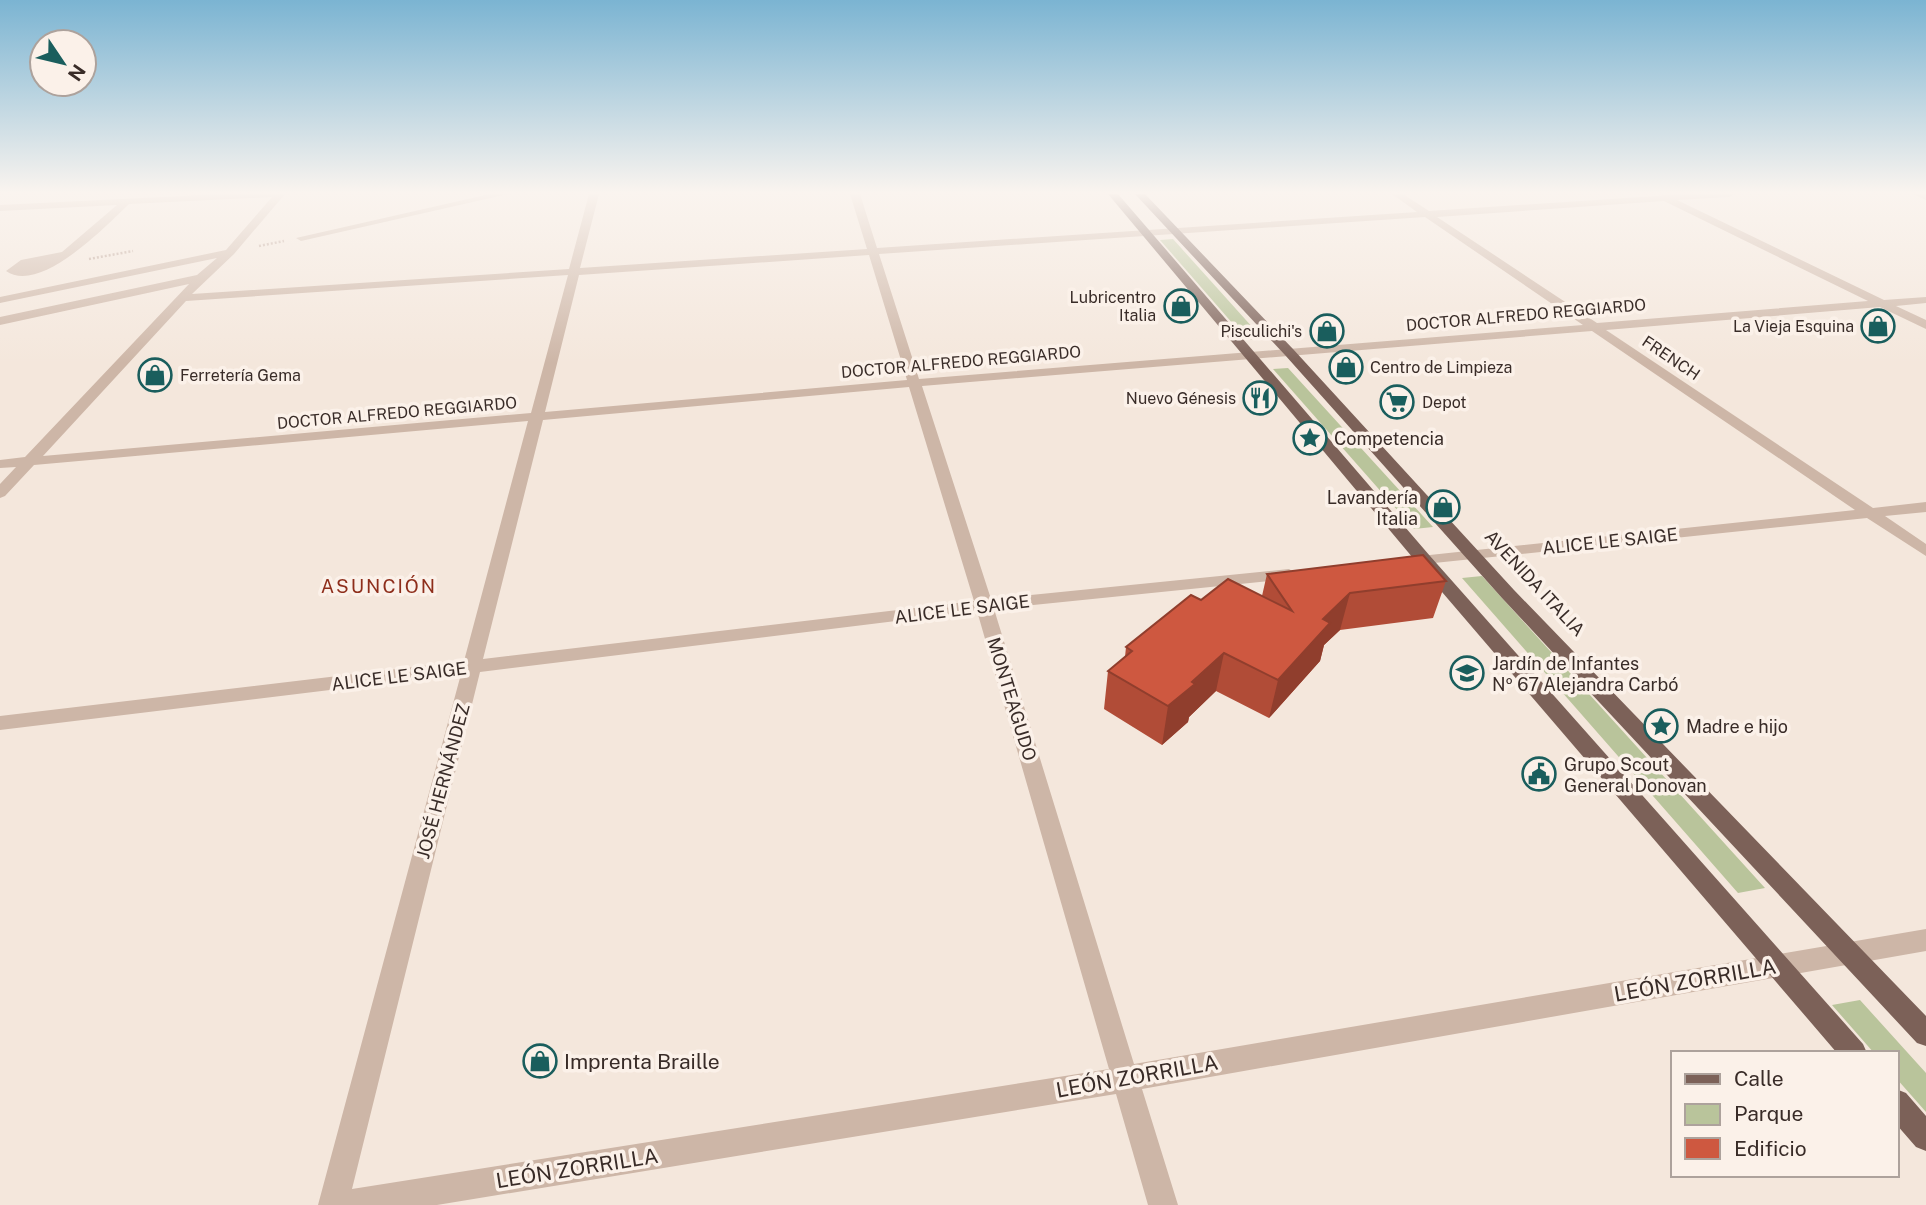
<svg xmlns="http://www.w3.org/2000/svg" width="1926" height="1205" viewBox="0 0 1926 1205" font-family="'Public Sans',sans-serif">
	<rect width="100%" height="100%" fill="#f4e7dc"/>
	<!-- green -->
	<path fill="#b9c49b" d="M1173,239L1263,339L1247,340L1160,240Z
		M1288,368L1433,527L1414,529L1273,369Z
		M1482,576L1765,888L1738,893L1462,578Z
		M1860,1000L1926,1073V1112L1896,1078V1053H1874L1832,1005Z"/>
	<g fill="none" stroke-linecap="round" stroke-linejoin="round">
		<!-- path -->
		<path stroke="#b99f91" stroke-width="2.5" stroke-dasharray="2 2" stroke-linecap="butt" d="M259,246L284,241
			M89,259L133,251"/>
		<!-- minor -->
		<path fill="#cdb6a7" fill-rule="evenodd" d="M224,194H285L234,254L192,294L569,269L589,194H599L580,268L867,249L850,194H860L877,248L1417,212L1392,194H1403L1429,211L1687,194H1734L1729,197L1677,200L1884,300L1926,297V303L1896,306L1926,320V329L1880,307L1606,330L1873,508L1926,502V512L1885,516L1926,544V556L1867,518L1405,566L1403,562L1405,558L1411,557L1855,510L1592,331L922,386L991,599L1289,569L1297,574L1289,579L994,609L1134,1064L1926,929V951L1142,1089L1178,1205H1148L1116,1094L437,1205H318L461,674L0,730V716L464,661L528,421L34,465L5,496L0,498V484L16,467L0,468V460L25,457L189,284L0,325V317L197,275L217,258L0,303V297L226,250L272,197L129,204C106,226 40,295 6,271L21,260L62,252L117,205L0,211V205ZM1664,201L1868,301L1597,323L1437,217ZM1425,217L1583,325L919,379L879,254ZM869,255L907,380L545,412L579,275ZM568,275L531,413L43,456L186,301ZM909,387L974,601L483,659L543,420ZM977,611L1109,1069L352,1189L480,672Z
			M490,194H508L301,241L296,238Z
			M1913,194H1926V200Z"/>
		<!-- major -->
		<path fill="#7c6158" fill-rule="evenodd" d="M1108,194H1118L1430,556L1863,1044L1867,1053H1837L1418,564Z
			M1135,194H1145L1293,349L1514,590L1926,1016V1046L1917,1043L1502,598L1285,355Z
			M1896,1089L1906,1093L1926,1116V1151L1916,1147L1896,1124Z"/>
	</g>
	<!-- wall -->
	<path fill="#b14c37" d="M1267,574L1446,581L1433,618L1340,630L1324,645L1320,661L1269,718L1216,691L1189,717L1188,722L1162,745L1104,709L1108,671L1125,657L1126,647L1201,600L1262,596Z"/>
	<!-- shaded-wall -->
	<path fill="#903e2d" d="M1350,593L1340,630L1324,645L1320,661L1269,718L1278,680L1323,619Z
		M1224,653L1216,691L1189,717L1188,722L1162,745L1168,706Z"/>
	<!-- building -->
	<path fill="#ce5840" stroke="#903e2d" stroke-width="2" d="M1423,555L1446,581L1350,593L1323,619L1330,623L1278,680L1224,653L1192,682L1195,684L1168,706L1108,671L1132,651L1126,647L1191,595L1201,600L1228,579L1292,611L1267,574Z"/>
	<!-- sky -->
	<linearGradient id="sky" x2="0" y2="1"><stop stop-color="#7bb4d2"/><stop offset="0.53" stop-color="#faf4ef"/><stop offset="1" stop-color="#faf4ef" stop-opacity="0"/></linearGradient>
	<rect width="1926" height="363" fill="url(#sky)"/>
	<!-- icons -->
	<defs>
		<symbol id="shop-ring" viewBox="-11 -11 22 22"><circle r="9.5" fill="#fbf1e9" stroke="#1a5e5d" stroke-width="1.5"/><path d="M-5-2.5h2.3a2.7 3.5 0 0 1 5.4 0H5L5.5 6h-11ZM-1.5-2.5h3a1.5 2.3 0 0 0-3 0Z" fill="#1a5e5d"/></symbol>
		<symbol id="restaurant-ring" viewBox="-11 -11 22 22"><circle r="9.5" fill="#fbf1e9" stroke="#1a5e5d" stroke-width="1.5"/><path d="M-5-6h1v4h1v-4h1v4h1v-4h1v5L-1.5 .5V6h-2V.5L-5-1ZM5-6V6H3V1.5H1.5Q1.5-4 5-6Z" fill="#1a5e5d"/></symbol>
		<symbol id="supermarket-ring" viewBox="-11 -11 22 22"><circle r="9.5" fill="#fbf1e9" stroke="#1a5e5d" stroke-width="1.5"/><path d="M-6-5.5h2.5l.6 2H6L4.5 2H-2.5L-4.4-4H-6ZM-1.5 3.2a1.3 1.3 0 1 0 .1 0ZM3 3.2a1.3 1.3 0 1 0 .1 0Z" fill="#1a5e5d"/></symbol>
		<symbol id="sight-ring" viewBox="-11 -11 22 22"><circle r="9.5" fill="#fbf1e9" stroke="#1a5e5d" stroke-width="1.5"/><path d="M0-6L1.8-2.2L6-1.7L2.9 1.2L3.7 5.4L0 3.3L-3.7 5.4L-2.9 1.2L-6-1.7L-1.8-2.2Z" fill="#1a5e5d"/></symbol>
		<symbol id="school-ring" viewBox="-11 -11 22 22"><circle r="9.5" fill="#fbf1e9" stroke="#1a5e5d" stroke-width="1.5"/><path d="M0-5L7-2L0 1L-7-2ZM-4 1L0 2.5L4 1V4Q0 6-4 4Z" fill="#1a5e5d"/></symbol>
		<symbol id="civic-ring" viewBox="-11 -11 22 22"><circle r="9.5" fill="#fbf1e9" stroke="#1a5e5d" stroke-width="1.5"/><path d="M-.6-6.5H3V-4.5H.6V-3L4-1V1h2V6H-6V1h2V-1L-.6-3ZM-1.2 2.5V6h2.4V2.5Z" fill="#1a5e5d"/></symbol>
	</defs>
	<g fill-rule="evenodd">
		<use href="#shop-ring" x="1162" y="287" width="38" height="38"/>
		<use href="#shop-ring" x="1859" y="307" width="38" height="38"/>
		<use href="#shop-ring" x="1308" y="312" width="38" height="38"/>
		<use href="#shop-ring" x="1327" y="348" width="38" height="38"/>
		<use href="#shop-ring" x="136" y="356" width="38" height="38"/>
		<use href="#restaurant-ring" x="1241" y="379" width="38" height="38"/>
		<use href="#supermarket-ring" x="1378" y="383" width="38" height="38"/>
		<use href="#sight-ring" x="1291" y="419" width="38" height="38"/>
		<use href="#shop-ring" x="1424" y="488" width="38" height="38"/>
		<use href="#school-ring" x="1448" y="654" width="38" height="38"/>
		<use href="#sight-ring" x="1642" y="707" width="38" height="38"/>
		<use href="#civic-ring" x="1520" y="755" width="38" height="38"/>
		<use href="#shop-ring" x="521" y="1042" width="38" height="38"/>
	</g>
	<g text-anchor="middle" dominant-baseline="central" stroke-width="7" stroke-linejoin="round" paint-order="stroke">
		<!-- far-poi labels -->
		<g font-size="16" fill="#392c28" stroke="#fbf1e9" text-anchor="end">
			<text x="1156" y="297">Lubricentro<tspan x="1156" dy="18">Italia</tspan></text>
			<text x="1854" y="326">La Vieja Esquina</text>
			<text x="1302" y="331">Pisculichi's</text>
			<text x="1370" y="367" text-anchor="start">Centro de Limpieza</text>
			<text x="180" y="375" text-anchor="start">Ferretería Gema</text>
			<text x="1236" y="398">Nuevo Génesis</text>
			<text x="1422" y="402" text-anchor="start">Depot</text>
		</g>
		<!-- far-street labels -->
		<g font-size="16" fill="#392c28" stroke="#fbf1e9">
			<text transform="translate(1526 315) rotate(-5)">DOCTOR ALFREDO REGGIARDO</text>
			<text transform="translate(1671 358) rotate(34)">FRENCH</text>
			<text transform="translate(961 362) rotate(-5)">DOCTOR ALFREDO REGGIARDO</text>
			<text transform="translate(397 413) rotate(-5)">DOCTOR ALFREDO REGGIARDO</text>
		</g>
		<!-- poi labels -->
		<g font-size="18" fill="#392c28" stroke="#fbf1e9" text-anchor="start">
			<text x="1334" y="438">Competencia</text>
			<text x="1418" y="497" text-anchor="end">Lavandería<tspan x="1418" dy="21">Italia</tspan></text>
			<text x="1492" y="663">Jardín de Infantes<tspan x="1492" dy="21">Nº 67 Alejandra Carbó</tspan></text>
			<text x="1686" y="726">Madre e hijo</text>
			<text x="1564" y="764">Grupo Scout<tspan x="1564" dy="21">General Donovan</tspan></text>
		</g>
		<!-- street labels -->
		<g font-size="18" fill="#392c28" stroke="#fbf1e9">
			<text transform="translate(1610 541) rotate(-6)">ALICE LE SAIGE</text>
			<text transform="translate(1535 583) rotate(47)">AVENIDA ITALIA</text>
			<text transform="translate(962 609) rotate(-7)">ALICE LE SAIGE</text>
			<text transform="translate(399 676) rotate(-7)">ALICE LE SAIGE</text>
			<text transform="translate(1012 699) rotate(73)">MONTEAGUDO</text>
			<text transform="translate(443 781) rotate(-75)">JOSÉ HERNÁNDEZ</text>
		</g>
		<!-- neighbourhood labels -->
		<g font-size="19" letter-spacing="2" fill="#8e2e1b" stroke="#fbf1e9">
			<text x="379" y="586">ASUNCIÓN</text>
		</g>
		<!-- near-street labels -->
		<g font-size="21" fill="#392c28" stroke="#fbf1e9">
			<text transform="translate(1695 980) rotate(-10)">LEÓN ZORRILLA</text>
			<text transform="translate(1137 1076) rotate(-10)">LEÓN ZORRILLA</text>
			<text transform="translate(577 1168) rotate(-9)">LEÓN ZORRILLA</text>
		</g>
		<!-- near-poi labels -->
		<g font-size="21" fill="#392c28" stroke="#fbf1e9" text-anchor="start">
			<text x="564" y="1061">Imprenta Braille</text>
		</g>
	</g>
	<!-- legend -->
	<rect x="1671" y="1051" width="228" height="126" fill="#fbf1e9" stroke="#ada29c" stroke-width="2"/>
	<rect x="1685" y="1074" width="35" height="10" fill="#7c6158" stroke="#ada29c" stroke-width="2"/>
	<text x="1734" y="1086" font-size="21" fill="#392c28">Calle</text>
	<rect x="1685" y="1104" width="35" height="21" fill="#b9c49b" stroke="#ada29c" stroke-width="2"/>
	<text x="1734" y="1121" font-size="21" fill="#392c28">Parque</text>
	<rect x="1685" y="1138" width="35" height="21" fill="#ce5840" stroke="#ada29c" stroke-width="2"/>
	<text x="1734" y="1156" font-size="21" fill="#392c28">Edificio</text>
	<!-- north arrow -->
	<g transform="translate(63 63) rotate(125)"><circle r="33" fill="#fbf1e9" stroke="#ada29c" stroke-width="2"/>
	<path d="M0-5L12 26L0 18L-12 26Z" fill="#1a5e5d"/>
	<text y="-10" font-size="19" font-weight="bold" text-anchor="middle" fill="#392c28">N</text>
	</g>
</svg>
